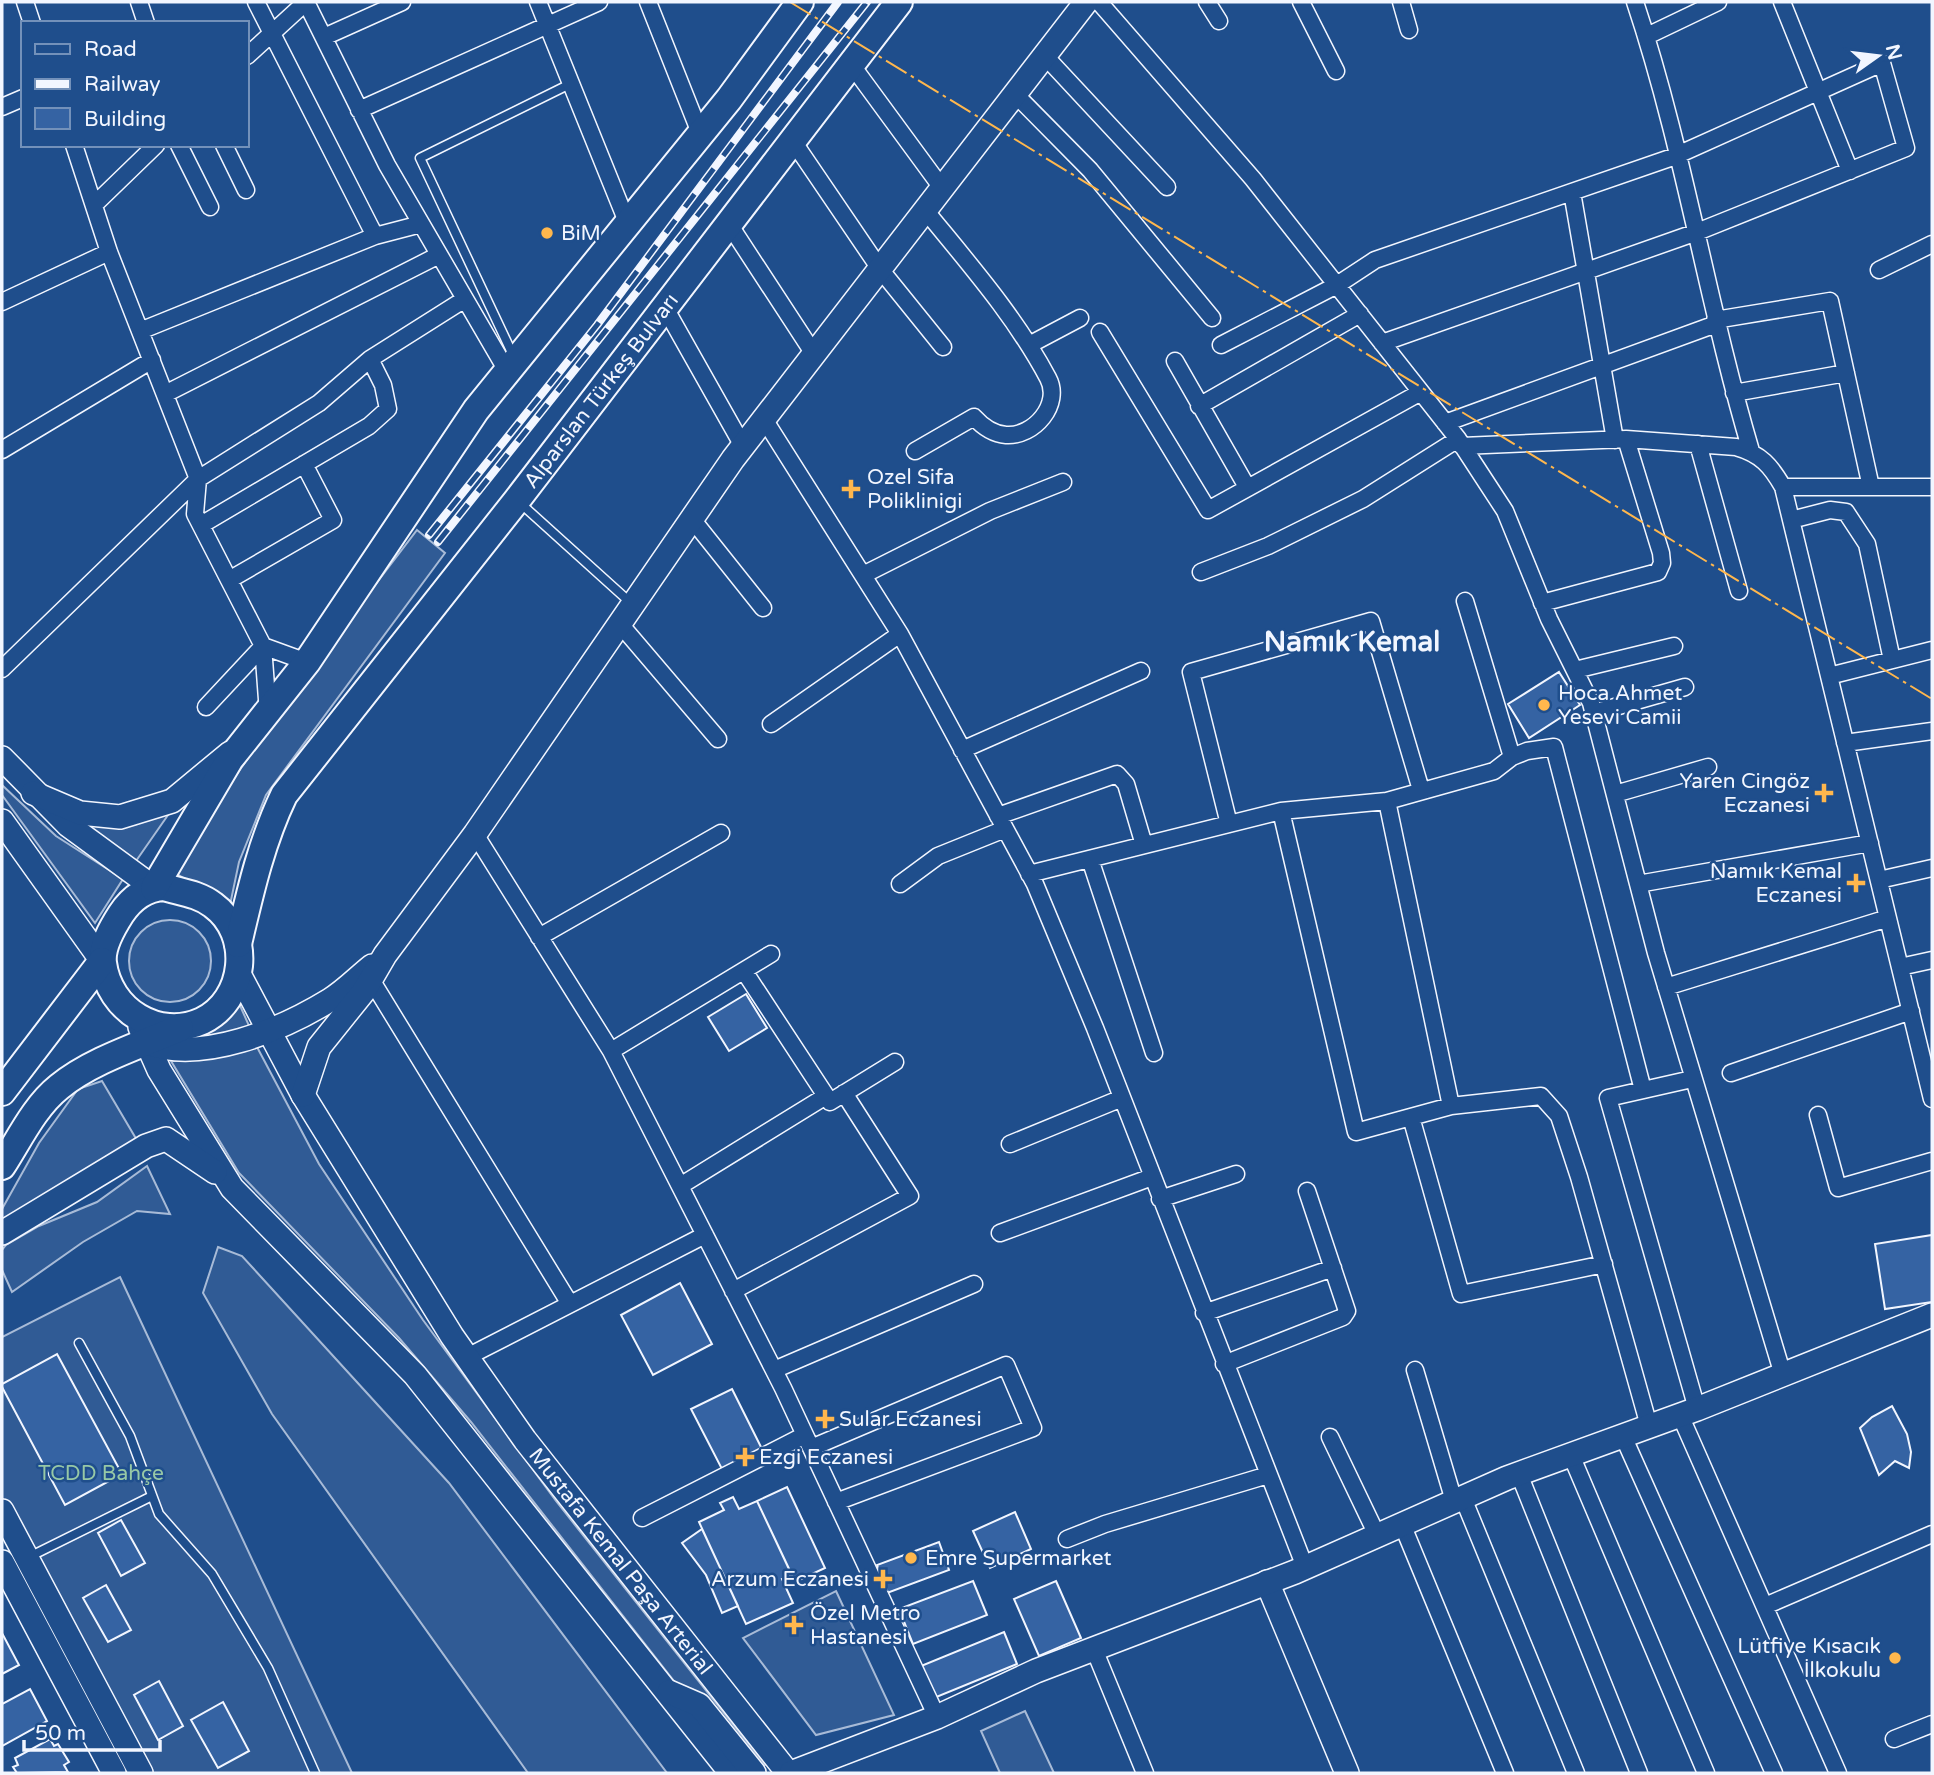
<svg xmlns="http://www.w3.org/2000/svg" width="1934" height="1775" viewBox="0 0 1934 1775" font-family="'Varela Round',sans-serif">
	<rect width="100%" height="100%" fill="#1f4e8c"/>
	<!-- built -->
	<path fill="#305b95" stroke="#a8bbd7" stroke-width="2" d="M417,530L445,553L266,795L239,862L230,905L170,870L301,682Z
		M2,785L56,836L123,879L95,923L2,795Z
		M175,805L136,861L60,813Z
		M129 961a41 41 0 1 1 82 0a41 41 0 1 1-82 0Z
		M238,1001L250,1028L191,1043L223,1022Z
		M257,1047L319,1164L423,1320L556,1501L765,1765L758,1772L707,1708L674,1681L471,1422L399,1338L239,1173L171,1061L215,1057Z
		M102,1081L138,1142L2,1224V1209L39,1143L78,1089Z
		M147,1166L170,1214L137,1211L83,1242L12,1292L2,1270V1250L6,1245L39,1226L97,1202Z
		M218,1247L242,1256L449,1483L667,1773H528L272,1414L203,1293Z
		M120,1277L352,1773H149L2,1498V1337Z
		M836,1591L894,1715L816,1735L743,1638Z
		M1025,1711L1054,1773H1000L981,1731Z"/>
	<!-- building -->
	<path fill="#3563a3" stroke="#f2f6ff" stroke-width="2" d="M1559,672L1580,705L1529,738L1508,704Z
		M746,994L767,1028L729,1051L708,1017Z
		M1932,1235V1302L1885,1309L1875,1244Z
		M680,1283L712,1344L653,1375L621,1315Z
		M57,1354L122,1474L65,1505L2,1387V1384Z
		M732,1389L764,1453L724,1473L691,1409Z
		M1892,1406L1907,1434L1911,1452L1909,1468L1895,1461L1879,1475L1860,1428L1872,1417Z
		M787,1487L825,1568L795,1582L757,1501Z
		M733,1497L739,1509L757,1501L792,1575L782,1579L793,1603L746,1624L699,1522L724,1510L720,1503Z
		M1015,1512L1031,1549L990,1568L973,1531Z
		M121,1520L145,1563L121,1576L98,1533Z
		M702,1529L738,1606L722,1613L706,1575L682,1543Z
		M939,1542L949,1570L887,1593L877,1565Z
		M973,1581L987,1615L913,1644L899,1609Z
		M1056,1581L1081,1638L1039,1656L1014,1599Z
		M106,1585L131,1630L108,1642L83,1598Z
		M1004,1632L1017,1664L934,1698L921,1666Z
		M3,1635L19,1665L2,1674V1636Z
		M159,1681L183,1726L158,1740L134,1695Z
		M30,1689L47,1721L2,1746V1704Z
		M223,1702L249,1751L218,1768L191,1720Z
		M50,1739L54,1746L58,1744L69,1762L64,1765L68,1772L17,1773L13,1767L18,1765L15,1758Z"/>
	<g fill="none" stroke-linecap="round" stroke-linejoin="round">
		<defs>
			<path id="lane" d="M513,355L420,158L570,84
				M519,502L632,604
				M79,1343L130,1436L159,1514L212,1574L268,1668L315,1773
				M29,1557L150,1497"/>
			<path id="street" d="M25,2L32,23
				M139,2L146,23
				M256,2L375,236
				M306,2L387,165L507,371
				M538,2L627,222
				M648,2L700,133
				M1099,2L1253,179L1458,439L1505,511L1549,619L1591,703L1656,953L1783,1375
				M1207,2L1219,21
				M1301,2L1336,71
				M1401,2L1409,30
				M1635,2C1684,149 1707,303 1751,451
				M1782,2L1850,171
				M1647,36L1718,2
				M324,37L402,2
				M1044,55L1167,187
				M247,56L306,2
				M851,64L942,188
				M1015,94L1090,170L1212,318
				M2,107L23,98
				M359,110L599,2
				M793,141L880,269L943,347
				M179,145L210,207
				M224,145L246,190
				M1572,192L1615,440
				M94,205L156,145
				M729,224L814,354
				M1879,270L1932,244
				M2,302L109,252
				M664,306L743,446
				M1715,320L1830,301L1871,487
				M140,331L375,236L421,224
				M1100,332L1208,510L1421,392
				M1029,345L1080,318
				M1221,345L1337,285L1375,260L1673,157L1882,63L1906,148L1697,232L1382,343
				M1175,361L1247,487
				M1734,393L1846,373
				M165,394L439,255
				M1199,406L1360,314
				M764,419L900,634L1035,884L1095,1028L1305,1567
				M1445,423L1716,324
				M1698,444L1739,591
				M1462,446L1626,439L1736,447C1761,454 1771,466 1783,487L1932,1099
				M2,450L152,360
				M915,451L974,417C982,426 993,434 1006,435C1034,437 1062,404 1048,378C1015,316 969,264 925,210
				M1783,487H1932
				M692,519L763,608
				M1791,520L1830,510L1846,512L1867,544L1892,660
				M201,525L369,426L388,409L383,385L370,359
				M1201,572L1268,546L1363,499L1458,439
				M863,575L990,511L1063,482
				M229,580L333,520L304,464
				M1465,601L1512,757
				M1542,603L1658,572L1662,563L1661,553L1626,439
				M620,624L718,739
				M263,646L268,713
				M307,662L263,646L195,514L198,479L319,403L370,359L465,299
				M2,669L198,479L109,252L74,145
				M1575,670L1674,646
				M1829,676L1932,650
				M206,707L263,646
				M1594,713L1685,687
				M771,724L900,634
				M1845,743L1932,731
				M962,750L1141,671
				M1615,794L1708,767
				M1387,801L1451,1106
				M1281,811L1356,1132L1451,1106L1541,1096L1559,1116L1579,1177L1649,1426
				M998,816L1117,774L1126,784L1144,845
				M1229,824L1191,672L1371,621L1421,790
				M475,834L611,1051L783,1388L937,1717
				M1090,859L1154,1053
				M1029,874L1281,811L1387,801L1494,771L1512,757L1527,751L1554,747L1643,1090
				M1879,880L1932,868
				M900,884L938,856L1005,829
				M1638,884L1870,843
				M539,937L721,833
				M1900,967L1932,960
				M744,971L830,1102L895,1062
				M367,973L570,1304
				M1666,987L1888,918
				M611,1051L771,954
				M1731,1073L1911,1011
				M1692,1079L1608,1098L1697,1409
				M1818,1115L1838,1188L1932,1161
				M1411,1117L1461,1294L1604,1264
				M1010,1144L1122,1098
				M680,1186L826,1096
				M1160,1199L1236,1174
				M1000,1233L1152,1177
				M733,1291L910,1196L844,1093
				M1204,1313L1333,1268
				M467,1357L705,1235
				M1224,1364L1343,1317L1347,1311L1307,1191
				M774,1370L974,1284
				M1415,1370L1454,1501
				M1680,1415L1838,1773
				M1623,1436L1774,1773
				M1330,1437L1377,1535
				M811,1448L1006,1365L1033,1428L836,1502
				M1571,1455L1706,1773
				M1519,1474L1639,1773
				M1463,1498L1576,1773
				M642,1518L805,1435
				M1402,1524L1505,1773
				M1067,1539L1105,1524L1268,1475
				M1765,1606L1932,1534
				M1094,1649L1145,1773
				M1894,1739L1932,1724"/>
			<g id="secondary">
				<path d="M2,758L68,825L154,888"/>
				<path d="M33,793L80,813L120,817L172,801L230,753"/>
				<path d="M2,821L102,961"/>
				<path id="s1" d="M238,972L303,1095L452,1336L525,1440L788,1773"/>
				<path d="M140,1027L159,1070L232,1188L415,1375L731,1773"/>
				<path d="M147,1043C203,1063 281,1030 330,1000C345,991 358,977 372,966"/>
				<path d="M303,1095L319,1047L364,991L385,955L475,834L733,459L1086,2"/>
				<path d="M2,1233L146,1146L166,1139L215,1172"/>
				<path d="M2,1511L141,1773"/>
				<path d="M2,1562L114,1773"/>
				<path d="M1267,1582L1347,1773"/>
				<path d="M669,1692L699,1705L754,1773"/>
				<path d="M791,1773L937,1717L1036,1671L1295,1572L1507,1478L1697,1409L1932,1315"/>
			</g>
			<g id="primary">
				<path d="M164,887C181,892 199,894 213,905C253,934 246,1000 202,1021C158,1041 109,1010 103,963C101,947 112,928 121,914C131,899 144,888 164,887Z"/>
				<path d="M154,888L230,759L307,662L476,410L729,99L800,2"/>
				<path id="s2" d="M238,944C250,893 261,843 284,795L517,500L899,2"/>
				<path d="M2,1092L102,961"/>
				<path d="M2,1166C19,1140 34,1107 59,1087C92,1060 141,1045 180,1028"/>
			</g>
		</defs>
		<!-- lane casing -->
		<use href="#lane" stroke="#f2f6ff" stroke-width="11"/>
		<!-- street casing -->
		<use href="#street" stroke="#f2f6ff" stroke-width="19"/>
		<!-- secondary casing -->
		<use href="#secondary" stroke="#f2f6ff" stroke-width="26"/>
		<!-- primary casing -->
		<use href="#primary" stroke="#f2f6ff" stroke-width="30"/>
		<!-- lane -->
		<use href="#lane" stroke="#1f4e8c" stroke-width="8"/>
		<!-- street -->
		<use href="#street" stroke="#1f4e8c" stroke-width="16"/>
		<!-- secondary -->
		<use href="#secondary" stroke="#1f4e8c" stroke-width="23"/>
		<!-- primary -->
		<use href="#primary" stroke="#1f4e8c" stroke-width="26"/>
		<defs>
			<path id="rail" d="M429,535L597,325L838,2
				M438,542L867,2"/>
		</defs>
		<!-- rail casing -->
		<use href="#rail" stroke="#f2f6ff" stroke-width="8"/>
		<!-- rail -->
		<use href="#rail" stroke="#1f4e8c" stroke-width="5" stroke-dasharray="16" stroke-linecap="butt"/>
		<!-- power -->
		<path stroke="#ffb74d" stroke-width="2" stroke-dasharray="24 5 3.5 5" stroke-linecap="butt" d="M790,2L1932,699"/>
	</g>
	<!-- markers -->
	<g fill="#ffb74d" stroke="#1f4e8c" stroke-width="2.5">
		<circle cx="547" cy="233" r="7"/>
		<path d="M847.5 478.5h7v7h7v7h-7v7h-7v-7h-7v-7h7z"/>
		<circle cx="1544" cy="705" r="7"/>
		<path d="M1820.5 782.5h7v7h7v7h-7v7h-7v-7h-7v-7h7z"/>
		<path d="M1852.5 872.5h7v7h7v7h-7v7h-7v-7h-7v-7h7z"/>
		<path d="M821.5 1408.5h7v7h7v7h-7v7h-7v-7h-7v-7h7z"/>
		<path d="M741.5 1446.5h7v7h7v7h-7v7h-7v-7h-7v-7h7z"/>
		<circle cx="911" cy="1558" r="7"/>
		<path d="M879.5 1568.5h7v7h7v7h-7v7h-7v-7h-7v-7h7z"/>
		<path d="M790.5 1614.5h7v7h7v7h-7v7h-7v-7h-7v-7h7z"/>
		<circle cx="1895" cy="1658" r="7"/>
	</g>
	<g text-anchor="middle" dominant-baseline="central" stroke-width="5" stroke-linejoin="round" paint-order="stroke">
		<!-- poi labels -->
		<g font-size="21" fill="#f2f6ff" stroke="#1f4e8c" text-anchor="start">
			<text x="561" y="233">BiM</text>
			<text x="867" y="477">Ozel Sifa<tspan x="867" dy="24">Poliklinigi</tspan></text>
			<text x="1558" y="693">Hoca Ahmet<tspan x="1558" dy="24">Yesevi Camii</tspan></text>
			<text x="1810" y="781" text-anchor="end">Yaren Cingöz<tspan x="1810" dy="24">Eczanesi</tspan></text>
			<text x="1842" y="871" text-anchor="end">Namık Kemal<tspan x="1842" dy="24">Eczanesi</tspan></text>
			<text x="839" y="1419">Sular Eczanesi</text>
			<text x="759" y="1457">Ezgi Eczanesi</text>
			<text x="925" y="1558">Emre Supermarket</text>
			<text x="869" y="1579" text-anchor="end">Arzum Eczanesi</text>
			<text x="810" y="1613">Özel Metro<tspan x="810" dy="24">Hastanesi</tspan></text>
			<text x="1881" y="1646" text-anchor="end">Lütfiye Kısacık<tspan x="1881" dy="24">İlkokulu</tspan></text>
		</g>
		<!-- street labels -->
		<g font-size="21" fill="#f2f6ff" stroke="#1f4e8c">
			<text stroke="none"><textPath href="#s2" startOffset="670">Alparslan Türkeş Bulvarı</textPath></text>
			<text stroke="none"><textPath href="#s1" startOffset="704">Mustafa Kemal Paşa Arterial</textPath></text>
		</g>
		<!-- park labels -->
		<g font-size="21" fill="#97c8a6" stroke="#1f4e8c">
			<text x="101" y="1473">TCDD Bahçe</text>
		</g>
		<!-- district labels -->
		<g font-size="28" font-weight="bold" fill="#f2f6ff" stroke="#1f4e8c">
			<text x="1352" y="642">Namık Kemal</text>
		</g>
	</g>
	<!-- border -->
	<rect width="1934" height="1775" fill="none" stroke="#f2f6ff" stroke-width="7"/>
	<!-- legend -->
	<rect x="21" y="21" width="228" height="126" fill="#1f4e8c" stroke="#7391ba" stroke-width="2"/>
	<rect x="35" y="44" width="35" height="10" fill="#1f4e8c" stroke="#7391ba" stroke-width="2"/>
	<text x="84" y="56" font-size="21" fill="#f2f6ff">Road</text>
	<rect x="35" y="79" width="35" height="10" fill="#f2f6ff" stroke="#7391ba" stroke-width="2"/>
	<text x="84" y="91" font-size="21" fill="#f2f6ff">Railway</text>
	<rect x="35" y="108" width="35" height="21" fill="#3563a3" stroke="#7391ba" stroke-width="2"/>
	<text x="84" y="126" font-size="21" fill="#f2f6ff">Building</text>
	<!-- north arrow -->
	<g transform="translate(1878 56) rotate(76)" stroke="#1f4e8c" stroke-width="5" paint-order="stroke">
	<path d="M0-5L12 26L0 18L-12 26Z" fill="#f2f6ff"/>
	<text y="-10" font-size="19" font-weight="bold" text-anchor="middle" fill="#f2f6ff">N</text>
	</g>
	<!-- scale -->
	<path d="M24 1740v10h136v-10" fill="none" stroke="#f2f6ff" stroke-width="3.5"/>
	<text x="35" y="1740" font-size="21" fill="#f2f6ff" stroke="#1f4e8c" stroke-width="5" paint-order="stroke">50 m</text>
</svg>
